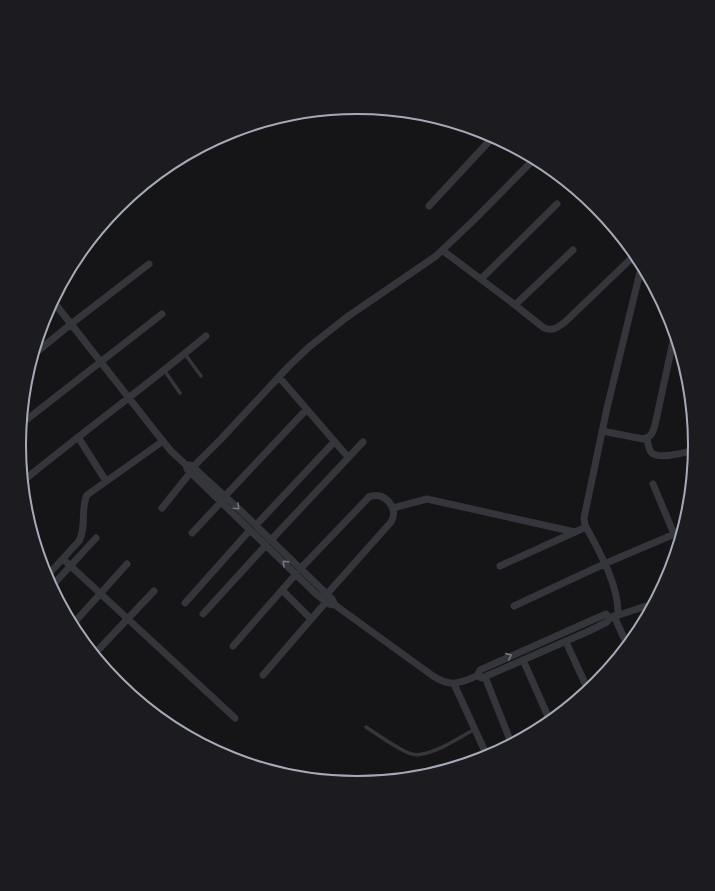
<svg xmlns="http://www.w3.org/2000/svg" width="715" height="891" viewBox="0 0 715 891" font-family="Manrope,sans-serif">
	<rect width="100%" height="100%" fill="#151417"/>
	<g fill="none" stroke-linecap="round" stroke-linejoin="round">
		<!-- lane -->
		<path stroke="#35363c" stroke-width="3.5" d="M185,354L201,376
			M164,370L180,393
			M366,727C377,734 400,751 412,754C428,759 460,737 475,729
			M379,782L387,776"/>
		<!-- street -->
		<path stroke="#35363c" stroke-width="7" d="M429,206L494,136
			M442,250L510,301L544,328C553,331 557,328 565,322L636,254
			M481,279L557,204
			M53,301L154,430L171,451L186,465L187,469L316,594L329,604L335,605
			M515,305L573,250
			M33,355L71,324L149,264
			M279,377L348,457
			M21,424L162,314
			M602,431L643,439C651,438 653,432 655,425L675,332
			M78,437L106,481
			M647,438C648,443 648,450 652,453C659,460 686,452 696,450
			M186,465H190L193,467L239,509L332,599L335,605L433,676C452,688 459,683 477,676L482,678L589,631L607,622L610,618L655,603
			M193,467L221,439L289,366L309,347L347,317L436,256L474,220L535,158
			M689,477L692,483
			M23,481C83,432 146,386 206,336
			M653,484L674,534
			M225,496L306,410
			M162,508L190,473
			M393,508L427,499L575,532
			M256,525L334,442
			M192,533L221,502
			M271,540L363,442
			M63,559L235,718
			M500,566L586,527
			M301,568L369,497C383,490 400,508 391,522L327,594
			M46,577L79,541C87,526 80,510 87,495L163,441
			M51,587L96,538
			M282,590L311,619
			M185,603L250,530
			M514,606L604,564L684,530
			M203,614L266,545
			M618,615C619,585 599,551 585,525L584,518L607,408L642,264
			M614,616L628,647
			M72,625L127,564
			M566,642L589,692
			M233,646L296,574
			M99,649L154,591
			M523,660L551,723
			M263,675L326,602
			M477,676L480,670L590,621L606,614L610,618
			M485,677L512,745
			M454,684L488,758"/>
	</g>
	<!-- one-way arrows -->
	<defs><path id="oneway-chevron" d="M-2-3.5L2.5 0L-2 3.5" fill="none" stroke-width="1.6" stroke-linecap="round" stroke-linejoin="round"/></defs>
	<g stroke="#737680">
		<use href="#oneway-chevron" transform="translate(237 507) rotate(43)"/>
		<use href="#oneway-chevron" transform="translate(285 563) rotate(-136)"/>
		<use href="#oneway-chevron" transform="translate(509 656) rotate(-24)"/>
	</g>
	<!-- crop -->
	<path d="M0 0H715V891H0ZM26 445a331 331 0 1 1 662 0a331 331 0 1 1-662 0Z" fill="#1c1b1f" fill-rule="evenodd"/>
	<path fill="none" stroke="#a5aab8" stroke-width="2" d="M26 445a331 331 0 1 1 662 0a331 331 0 1 1-662 0Z"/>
</svg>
